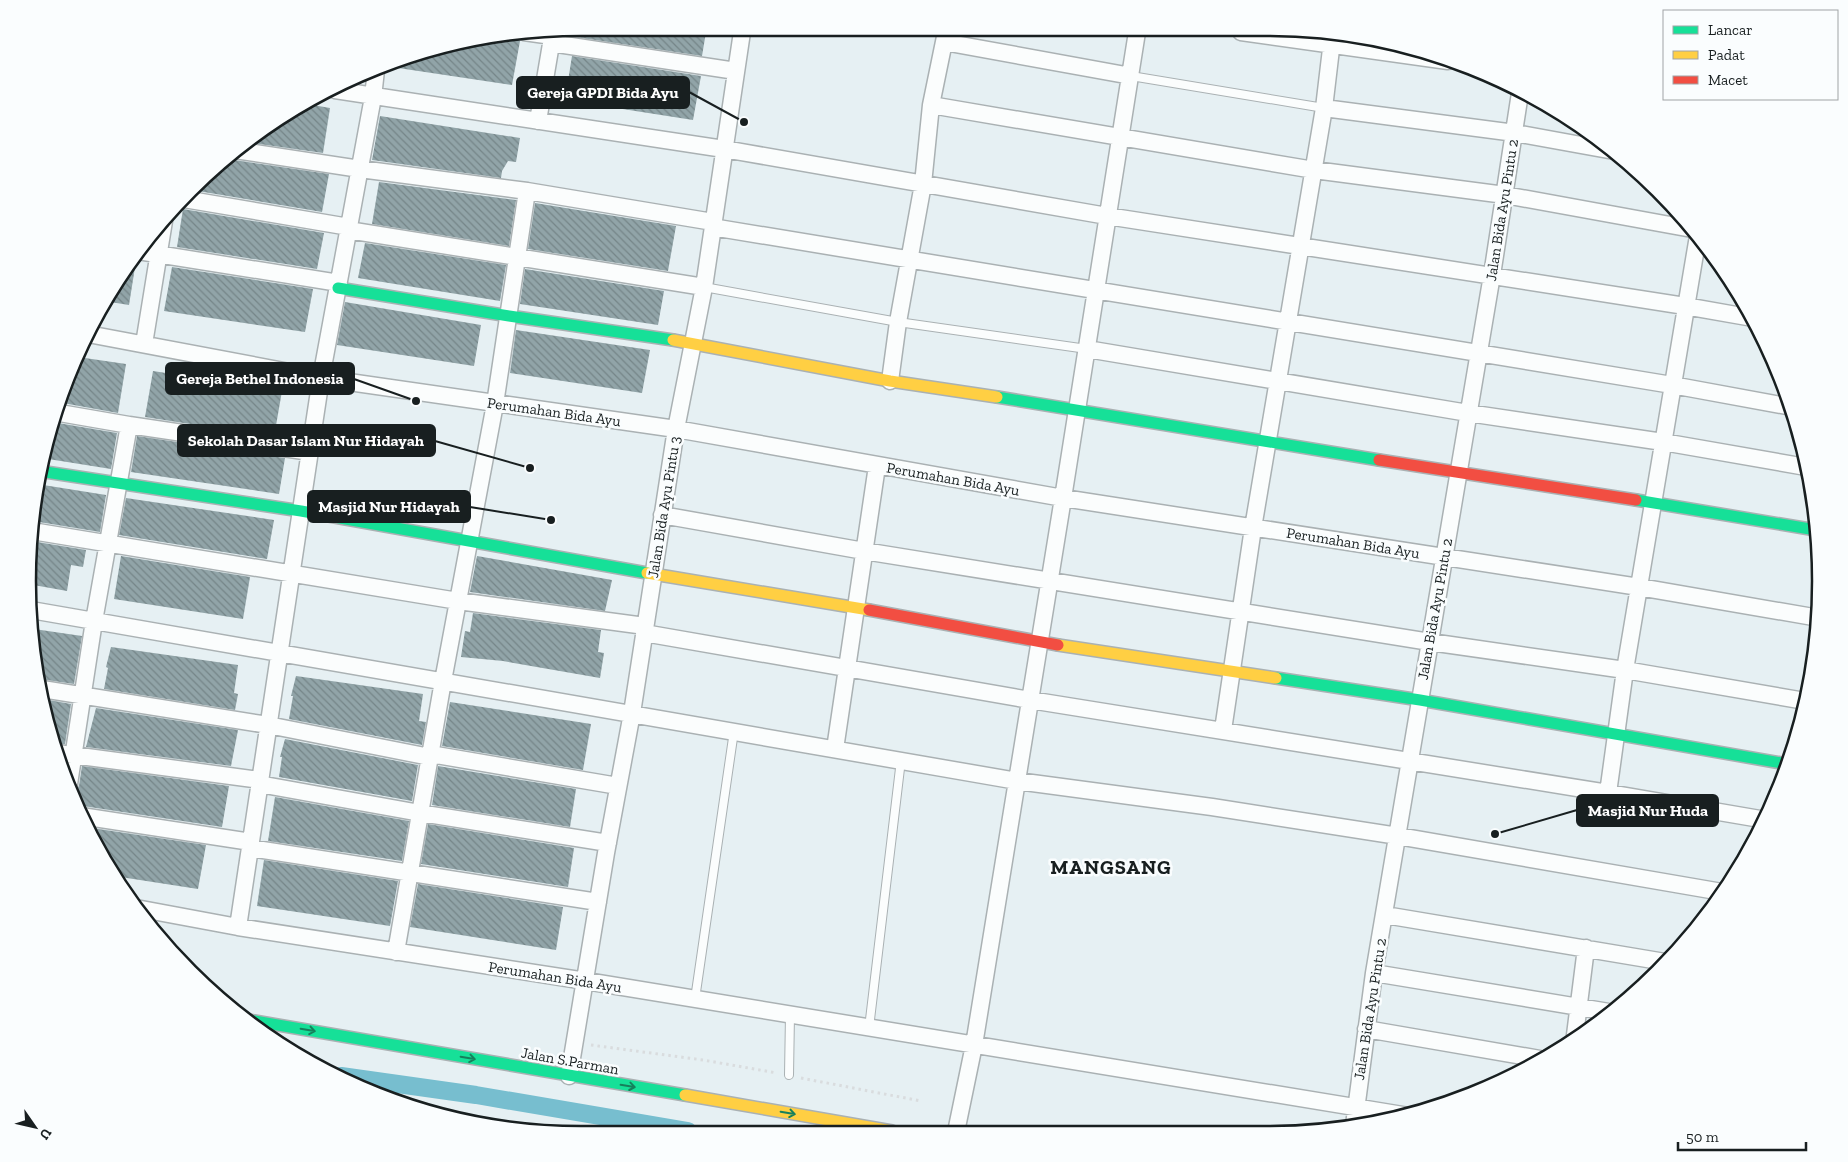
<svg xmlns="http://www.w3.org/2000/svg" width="1848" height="1162" viewBox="0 0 1848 1162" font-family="'Zilla Slab',serif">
	<defs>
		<pattern id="building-back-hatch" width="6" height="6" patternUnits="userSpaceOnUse" patternTransform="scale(1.25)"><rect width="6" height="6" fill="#91a4a8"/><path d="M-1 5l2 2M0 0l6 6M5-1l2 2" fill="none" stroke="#758588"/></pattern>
	</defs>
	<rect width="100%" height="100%" fill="#e6f0f3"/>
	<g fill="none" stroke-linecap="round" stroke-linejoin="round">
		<!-- canal -->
		<path stroke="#77becf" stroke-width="18" d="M341,1076L476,1095L688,1131"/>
	</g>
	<!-- building -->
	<path fill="url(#building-back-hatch)" d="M508,32L514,33L515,36L520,41L512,85L385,66L403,57Z
		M576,32H706L702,56L575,37Z
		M572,56L701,76L693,120L565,100Z
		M307,104L330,108L323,153L246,142L273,121Z
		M380,116L520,138L516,162L508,161L502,171L501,178L372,160Z
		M227,156L234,160L329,174L322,212L192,190L216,165Z
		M379,182L516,200L509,246L372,224Z
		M535,203L676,226L668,271L528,249Z
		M183,209L324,233L317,269L177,247Z
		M365,243L506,265L500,301L358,278Z
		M132,259L136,261L129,305L104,301Z
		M172,267L313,289L305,332L164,311Z
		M525,269L664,291L658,325L520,304Z
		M345,302L481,325L474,366L337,345Z
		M516,330L650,350L642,393L510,373Z
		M78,357L126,364L118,413L57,402Z
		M153,371L282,391L274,437L145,417Z
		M52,422L117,433L111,469L42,458Z
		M137,436L285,458L279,494L131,472Z
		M37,484L106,495L100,532L33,521Z
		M126,498L274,520L267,559L119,535Z
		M31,541L86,550L83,567L71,565L67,591L28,584Z
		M121,556L250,577L243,619L114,599Z
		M477,556L612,580L605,611L470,592Z
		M473,613L601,630L598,652L604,653L600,678L503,661L461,657L465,631L470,632Z
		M34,629L82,636L74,684L40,679Z
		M111,647L238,665L234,693L238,694L235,710L104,689L108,668L106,667Z
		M296,676L423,694L419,721L426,722L422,745L289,719L293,696H291Z
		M43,699L71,704L65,744H54L46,725Z
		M450,702L591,724L583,770L442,746Z
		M96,708L238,730L231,766L86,747Z
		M285,739L418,765L412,801L279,777L282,757H280Z
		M82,766L229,786L222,827L83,806L77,807L72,793L79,786Z
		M438,766L576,789L570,827L432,805Z
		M275,797L409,821L402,861L268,841Z
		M428,824L574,848L568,887L421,864Z
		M85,827L206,845L198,889L114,876Z
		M264,860L398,881L390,926L257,906Z
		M418,884L563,907L556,950L410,927Z"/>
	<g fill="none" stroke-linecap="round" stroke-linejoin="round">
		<defs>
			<path id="lane" d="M1131,76L1324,108
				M704,287L898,322L1087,349
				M695,999L734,731
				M869,1028L901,760
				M789,1075L790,1015"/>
			<path id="street" d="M524,32L552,36
				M1241,32L1448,61
				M944,42L1131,76
				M551,43L736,71
				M335,90L724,149L1107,216L1685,306L1753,318
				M931,105L1314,170L1505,195L1692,229
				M1324,108L1515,133L1614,151
				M538,121L553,32
				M235,150L360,169L527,191L713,222
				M184,199L349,227
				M712,227L1672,385L1792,407
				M348,230L704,287
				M138,251L339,283
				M88,334L321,378L676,429L1063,498L1639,587L1819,618
				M144,344L164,221
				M1087,349L1468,413L1663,442L1806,467
				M890,381L898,322L923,184L931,105L946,32
				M54,412L129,425L310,452
				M662,515L864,551L1430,642L1625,670L1805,701
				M32,531L458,601L645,626
				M31,610L1017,781L1212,807L1398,836L1722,892
				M644,633L1030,700L1608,793L1766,820
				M42,689L268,725L430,757
				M1223,730L1253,528L1324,108L1333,32
				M835,749L877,466
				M57,753L260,780
				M430,754L618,786
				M69,784L94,621L129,425
				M259,784L420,813L608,843
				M1608,793L1625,670L1698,236
				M81,816L251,842
				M250,848L598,902
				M136,908L238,927L586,981L1409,1116
				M1385,915L1665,962
				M238,927L321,378L373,97L376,70
				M396,952L443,681L495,404L527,191
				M1374,973L1609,1012
				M1366,1029L1540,1059
				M1575,1035L1586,948
				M569,1076L606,853L632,713L676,429L704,287L742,32
				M1354,1125L1374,973L1492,275L1520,93
				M956,1132L974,1045L1063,498L1137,32"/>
			<path id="fast" d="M338,288L509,316L673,340
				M997,397L1379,460
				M39,471L301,511L647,573
				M1636,500L1816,530
				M1276,678L1420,700L1787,764
				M243,1019L685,1095"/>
			<path id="slow" d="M673,340L890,381L997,397
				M647,573L869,610
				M1058,645L1276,678
				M685,1095L892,1131"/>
			<path id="jam" d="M1379,460L1636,500
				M869,610L1058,645"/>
		</defs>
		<!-- lane casing -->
		<use href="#lane" stroke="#aab1b3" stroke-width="10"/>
		<!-- street casing -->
		<use href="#street" stroke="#aab1b3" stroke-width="19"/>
		<!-- fast casing -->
		<use href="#fast" stroke="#aab1b3" stroke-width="14"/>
		<!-- slow casing -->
		<use href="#slow" stroke="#aab1b3" stroke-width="14"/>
		<!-- jam casing -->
		<use href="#jam" stroke="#aab1b3" stroke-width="14"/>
		<!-- path -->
		<path stroke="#d9dcde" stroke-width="3" stroke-dasharray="2.5 4" stroke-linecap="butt" d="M591,1045L703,1060L777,1073
			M801,1078L921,1101"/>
		<!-- lane -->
		<use href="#lane" stroke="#fbfdfd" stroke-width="8"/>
		<!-- street -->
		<use href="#street" stroke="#fbfdfd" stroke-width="16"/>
		<!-- fast -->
		<use href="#fast" stroke="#16e098" stroke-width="11"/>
		<!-- slow -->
		<use href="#slow" stroke="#ffcf43" stroke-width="11"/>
		<!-- jam -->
		<use href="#jam" stroke="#f24e42" stroke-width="11"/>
	</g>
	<!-- one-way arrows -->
	<defs><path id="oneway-shaft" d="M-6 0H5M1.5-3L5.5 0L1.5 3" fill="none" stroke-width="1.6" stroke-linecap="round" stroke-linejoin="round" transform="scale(1.25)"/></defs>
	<g stroke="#17805c">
		<use href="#oneway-shaft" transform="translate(308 1030) rotate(10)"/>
		<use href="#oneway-shaft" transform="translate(468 1058) rotate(10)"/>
		<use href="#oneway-shaft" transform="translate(628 1086) rotate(9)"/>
		<use href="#oneway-shaft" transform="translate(788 1113) rotate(10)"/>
	</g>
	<g text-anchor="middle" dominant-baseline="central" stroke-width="5" stroke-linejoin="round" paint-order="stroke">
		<!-- street labels -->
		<g font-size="15" fill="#181f20" stroke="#fafdfe">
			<text transform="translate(1502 210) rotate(-81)">Jalan Bida Ayu Pintu 2</text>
			<text transform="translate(554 412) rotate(8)">Perumahan Bida Ayu</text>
			<text transform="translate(953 479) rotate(10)">Perumahan Bida Ayu</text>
			<text transform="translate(664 507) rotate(-81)">Jalan Bida Ayu Pintu 3</text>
			<text transform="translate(1353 543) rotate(9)">Perumahan Bida Ayu</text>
			<text transform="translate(1435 609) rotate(-80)">Jalan Bida Ayu Pintu 2</text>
			<text transform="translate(555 977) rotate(9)">Perumahan Bida Ayu</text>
			<text transform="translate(1370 1009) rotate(-81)">Jalan Bida Ayu Pintu 2</text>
			<text transform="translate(570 1061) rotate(10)">Jalan S.Parman</text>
		</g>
		<!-- district labels -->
		<g font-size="20" font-weight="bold" letter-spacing="1" fill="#181f20" stroke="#fafdfe">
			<text x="1111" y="867">MANGSANG</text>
		</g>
	</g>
	<!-- crop -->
	<path d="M0 0H1848V1162H0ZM581 36H1267A545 545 0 0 1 1812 581V581A545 545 0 0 1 1267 1126H581A545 545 0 0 1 36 581V581A545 545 0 0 1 581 36Z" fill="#fafdfe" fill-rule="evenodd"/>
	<path fill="none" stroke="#181f20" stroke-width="2.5" d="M581 36H1267A545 545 0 0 1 1812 581V581A545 545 0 0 1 1267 1126H581A545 545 0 0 1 36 581V581A545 545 0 0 1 581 36Z"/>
	<!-- callouts -->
	<path fill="none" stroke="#181f20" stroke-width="2" d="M744 122L689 92M416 401L354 379M530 468L435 441M551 520L470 507M1495 834L1577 810"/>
	<g fill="#181f20" stroke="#fafdfe" stroke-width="2">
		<circle cx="744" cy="122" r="5"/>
		<circle cx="416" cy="401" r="5"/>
		<circle cx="530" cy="468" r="5"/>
		<circle cx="551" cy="520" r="5"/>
		<circle cx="1495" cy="834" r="5"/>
	</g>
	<g fill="#181f20" stroke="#181f20" stroke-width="2">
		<rect x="517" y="77" width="172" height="31" rx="5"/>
		<rect x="166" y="363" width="188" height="31" rx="5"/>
		<rect x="178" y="425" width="257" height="31" rx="5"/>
		<rect x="308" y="491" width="162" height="31" rx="5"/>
		<rect x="1577" y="795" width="141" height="31" rx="5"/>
	</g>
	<g font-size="16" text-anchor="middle" font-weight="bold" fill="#fff">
		<text x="603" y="98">Gereja GPDI Bida Ayu</text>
		<text x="260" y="384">Gereja Bethel Indonesia</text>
		<text x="306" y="446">Sekolah Dasar Islam Nur Hidayah</text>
		<text x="389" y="512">Masjid Nur Hidayah</text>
		<text x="1648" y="816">Masjid Nur Huda</text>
	</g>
	<!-- legend -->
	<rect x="1663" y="10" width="175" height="90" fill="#fafdfe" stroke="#a0a4a5"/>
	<rect x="1673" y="26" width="25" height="8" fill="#16e098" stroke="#a0a4a5"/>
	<text x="1708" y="35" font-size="15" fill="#181f20">Lancar</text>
	<rect x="1673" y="51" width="25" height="8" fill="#ffcf43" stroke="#a0a4a5"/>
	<text x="1708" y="60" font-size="15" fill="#181f20">Padat</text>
	<rect x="1673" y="76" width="25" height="8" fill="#f24e42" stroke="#a0a4a5"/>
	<text x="1708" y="85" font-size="15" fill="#181f20">Macet</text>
	<!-- north arrow -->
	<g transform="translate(35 1127) rotate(124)" stroke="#fafdfe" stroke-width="4" paint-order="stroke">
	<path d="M0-4L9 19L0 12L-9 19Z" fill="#181f20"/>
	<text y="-8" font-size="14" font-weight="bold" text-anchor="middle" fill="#181f20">U</text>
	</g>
	<!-- scale -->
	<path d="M1678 1142v8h128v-8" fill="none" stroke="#181f20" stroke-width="2.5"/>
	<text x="1686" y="1142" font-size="15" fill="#181f20" stroke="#fafdfe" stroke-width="4" paint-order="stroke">50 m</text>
</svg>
